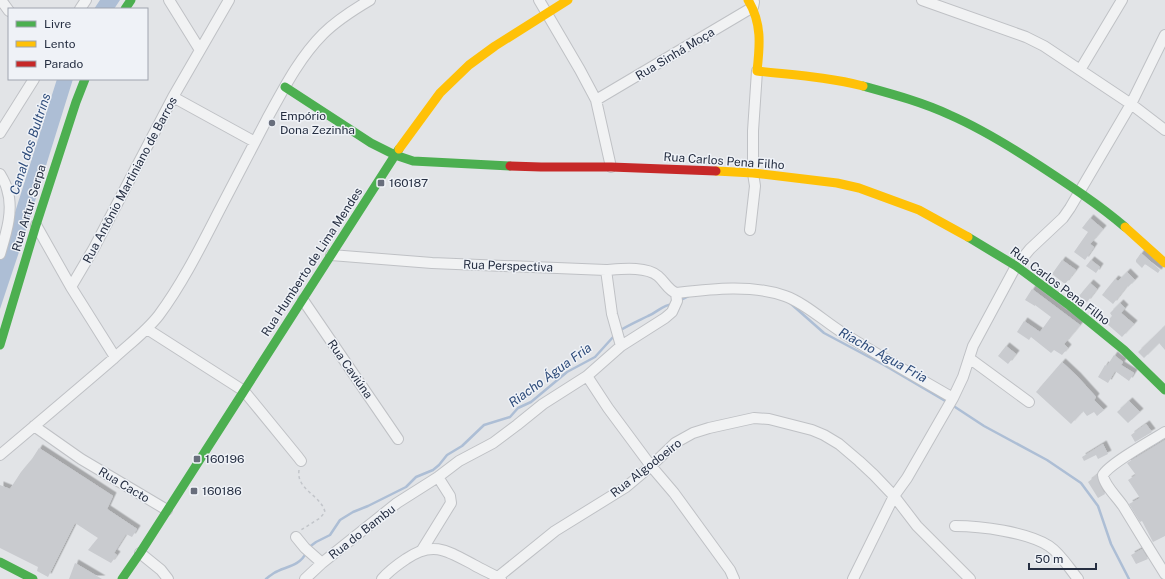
<svg xmlns="http://www.w3.org/2000/svg" width="1165" height="579" viewBox="0 0 1165 579" font-family="'Public Sans',sans-serif">
	<defs>
		<filter id="shadow"><feDropShadow dx="3.5" dy="-3.5" stdDeviation="0" flood-color="#0004"/></filter>
	</defs>
	<rect width="100%" height="100%" fill="#e2e4e7"/>
	<!-- water -->
	<path fill="#adbed5" d="M100,0H120L114,9H94Z
		M57,79H73L21,246L0,309V260Z"/>
	<g fill="none" stroke-linecap="round" stroke-linejoin="round">
		<!-- stream -->
		<path stroke="#adbed5" stroke-width="2.5" d="M679,301L689,296
			M790,303L824,333L884,365L947,402
			M619,331C629,325 638,321 648,316C658,312 662,305 673,304
			M952,405L984,426L1047,460L1081,483L1098,506L1111,544L1129,579
			M308,548L316,542L330,535L340,520L353,512L368,506L406,487L416,477L433,470L439,465L447,455L462,446L484,425L510,417L518,408L531,402L567,372L595,357L614,336
			M266,579C268,577 271,575 274,573C284,567 300,566 306,553"/>
	</g>
	<!-- building -->
	<path fill="#c9cbcf" filter="url(#shadow)" d="M1090,218L1103,229L1090,244L1094,247L1085,260L1074,252L1088,232L1082,228Z
		M1141,253L1160,270L1158,273L1145,264L1142,268L1136,262V260Z
		M1062,260L1076,270L1065,284L1052,274Z
		M1091,260L1100,267L1096,273L1086,266Z
		M1127,272L1135,280L1128,287L1127,286L1113,304L1102,295L1115,279L1118,281Z
		M1090,283L1097,289L1087,302L1079,296Z
		M1032,289L1080,325L1064,344L1068,348L1062,355L1054,350L1051,353L1031,337L1029,340L1017,332L1024,321L1040,332L1051,317L1035,305V306L1025,300Z
		M1120,303L1125,308L1121,313L1134,324L1122,337L1106,323L1112,316L1110,313Z
		M1165,326V350L1159,343L1144,358L1138,352Z
		M1006,346L1016,354L1008,364L998,356Z
		M1114,355L1123,362L1121,365L1134,373L1129,381L1115,371L1108,383L1098,377L1105,365L1107,366Z
		M1062,362L1077,376L1096,397L1094,400L1104,410L1097,416L1094,412L1087,416L1083,411L1071,424L1036,392Z
		M1129,401L1140,412L1128,423L1117,412Z
		M1146,424L1152,432L1135,442L1131,435Z
		M1165,440V536L1153,542L1142,521L1140,522L1129,504L1140,498L1128,480L1136,475L1127,463Z
		M1103,444L1108,454L1098,459L1096,455L1084,461L1082,457Z
		M39,448L113,496L107,509L137,529L132,537L126,534L114,553L117,555L111,563L88,550L98,538L75,523L48,577L37,571L38,567L0,548V485L10,489L21,472L32,459Z
		M1097,475L1100,485L1105,494L1098,498L1088,482Z
		M1142,549L1148,559L1136,564L1131,555Z
		M75,563L102,579H69Z"/>
	<g fill="none" stroke-linecap="round" stroke-linejoin="round">
		<defs>
			<path id="street" d="M1,0L9,11
				M169,0L200,50
				M539,0L580,70L596,100L611,167
				M922,0L1026,37L1044,46L1131,104L1165,130
				M80,9L86,0
				M1080,70L1122,0
				M173,97L255,142
				M596,100L753,7L754,2
				M0,133L34,79
				M0,174C3,179 6,184 7,189C14,210 6,234 0,254
				M36,225L71,287L115,357
				M750,230L755,186L753,173V131L757,71
				M331,255L432,263L606,270C621,269 646,266 658,276C665,282 668,290 676,293
				M606,270L612,314L621,346
				M71,287L94,248L173,97L229,0
				M676,293C711,289 751,284 785,296C805,303 825,322 843,333C879,356 917,377 953,398
				M303,300L398,439
				M147,329L244,391L298,457L301,461
				M969,358L1029,402
				M587,376L608,408L651,466L674,493L730,570L734,579
				M34,426L81,459L167,510
				M1165,432C1152,440 1109,464 1103,475C1104,485 1117,497 1123,506C1137,529 1151,552 1165,574
				M0,455C38,423 76,391 113,359C129,344 146,332 159,315C182,284 200,248 218,213C234,182 251,150 267,119C283,90 299,58 323,34C337,20 353,10 370,0
				M438,477L459,461L493,443L517,425L543,404L587,376L621,346L665,318L672,312L677,301L676,293
				M955,526C981,526 1027,532 1049,546C1061,554 1069,568 1078,579
				M296,537L305,548L322,563
				M140,553L161,570L168,579
				M498,577L555,531L626,487L651,466L675,443L693,433L709,428L754,418L769,419L812,430L824,435L839,444L859,461L874,475L894,496L917,526L970,579
				M305,579L322,563L397,503L438,477L450,496L451,503L422,550
				M382,579C389,571 397,565 406,559C433,540 448,551 474,565C483,570 492,574 501,579
				M853,579L894,496L907,478L953,398L963,377L973,346L1016,266L1030,249L1063,218L1070,208L1131,104L1165,35"/>
		</defs>
		<!-- street casing -->
		<use href="#street" stroke="#bfc1c5" stroke-width="12"/>
		<!-- path -->
		<path stroke="#c2c5ca" stroke-width="1.5" stroke-dasharray="3 3" stroke-linecap="butt" d="M299,470C296,490 321,495 325,512L320,518L301,530"/>
		<!-- street -->
		<use href="#street" stroke="#f1f2f3" stroke-width="10"/>
		<!-- fast -->
		<path stroke="#4caf50" stroke-width="9" d="M125,9L131,0
			M863,86C892,94 922,102 950,115C982,129 1011,147 1040,166C1069,185 1098,204 1125,227
			M285,87L371,143L395,155L413,161L510,166
			M968,237L1016,266L1070,306L1124,350L1165,390
			M0,345L36,225L76,102L85,79
			M0,562L33,579
			M122,579L140,553L399,149"/>
		<!-- slow -->
		<path stroke="#ffc107" stroke-width="9" d="M748,0C762,23 760,45 757,71C792,75 829,77 863,86
			M399,149L440,93L469,65L495,46L568,0
			M716,171L753,173L837,183L859,188L919,210L968,237
			M1125,227L1165,263"/>
		<!-- jam -->
		<path stroke="#c62828" stroke-width="9" d="M510,166L541,167H611L716,171"/>
	</g>
	<!-- markers -->
	<g fill="#686e7c" stroke="#eff2f7" stroke-width="1.5">
		<circle cx="272" cy="123" r="4"/>
		<rect x="377" y="179" width="8" height="8" rx="2"/>
		<rect x="193" y="455" width="8" height="8" rx="2"/>
		<rect x="190" y="487" width="8" height="8" rx="2"/>
	</g>
	<g text-anchor="middle" dominant-baseline="central" stroke-width="3" stroke-linejoin="round" paint-order="stroke">
		<!-- street labels -->
		<g font-size="12" fill="#262f42" stroke="#eff2f7">
			<text transform="translate(675 54) rotate(-31)">Rua Sinhá Moça</text>
			<text transform="translate(724 161) rotate(4)">Rua Carlos Pena Filho</text>
			<text transform="translate(130 180) rotate(-62)">Rua Antônio Martiniano de Barros</text>
			<text transform="translate(29 208) rotate(-73)">Rua Artur Serpa</text>
			<text transform="translate(312 262) rotate(-57)">Rua Humberto de Lima Mendes</text>
			<text transform="translate(508 266) rotate(2)">Rua Perspectiva</text>
			<text transform="translate(1060 286) rotate(37)">Rua Carlos Pena Filho</text>
			<text transform="translate(350 369) rotate(55)">Rua Caviúna</text>
			<text transform="translate(646 468) rotate(-38)">Rua Algodoeiro</text>
			<text transform="translate(124 485) rotate(31)">Rua Cacto</text>
			<text transform="translate(362 532) rotate(-38)">Rua do Bambu</text>
		</g>
		<!-- poi labels -->
		<g font-size="12" fill="#262f42" stroke="#eff2f7" text-anchor="start">
			<text x="280" y="116">Empório<tspan x="280" dy="14">Dona Zezinha</tspan></text>
			<text x="389" y="183">160187</text>
			<text x="205" y="459">160196</text>
			<text x="202" y="491">160186</text>
		</g>
		<!-- water labels -->
		<g font-size="13" font-style="italic" fill="#2d4b7a" stroke="#eff2f7">
			<text transform="translate(30 144) rotate(-72)">Canal dos Bultrins</text>
			<text transform="translate(883 355) rotate(29)">Riacho Água Fria</text>
			<text transform="translate(550 375) rotate(-36)">Riacho Água Fria</text>
		</g>
	</g>
	<!-- legend -->
	<rect x="8" y="8" width="140" height="72" fill="#eff2f7" stroke="#9fa4af"/>
	<rect x="16" y="21" width="20" height="6" fill="#4caf50" stroke="#9fa4af"/>
	<text x="44" y="28" font-size="12" fill="#262f42">Livre</text>
	<rect x="16" y="41" width="20" height="6" fill="#ffc107" stroke="#9fa4af"/>
	<text x="44" y="48" font-size="12" fill="#262f42">Lento</text>
	<rect x="16" y="61" width="20" height="6" fill="#c62828" stroke="#9fa4af"/>
	<text x="44" y="68" font-size="12" fill="#262f42">Parado</text>
	<!-- scale -->
	<path d="M1029 563v6h67v-6" fill="none" stroke="#262f42" stroke-width="2"/>
	<text x="1035" y="563" font-size="12" fill="#262f42" stroke="#eff2f7" stroke-width="3" paint-order="stroke">50 m</text>
</svg>
